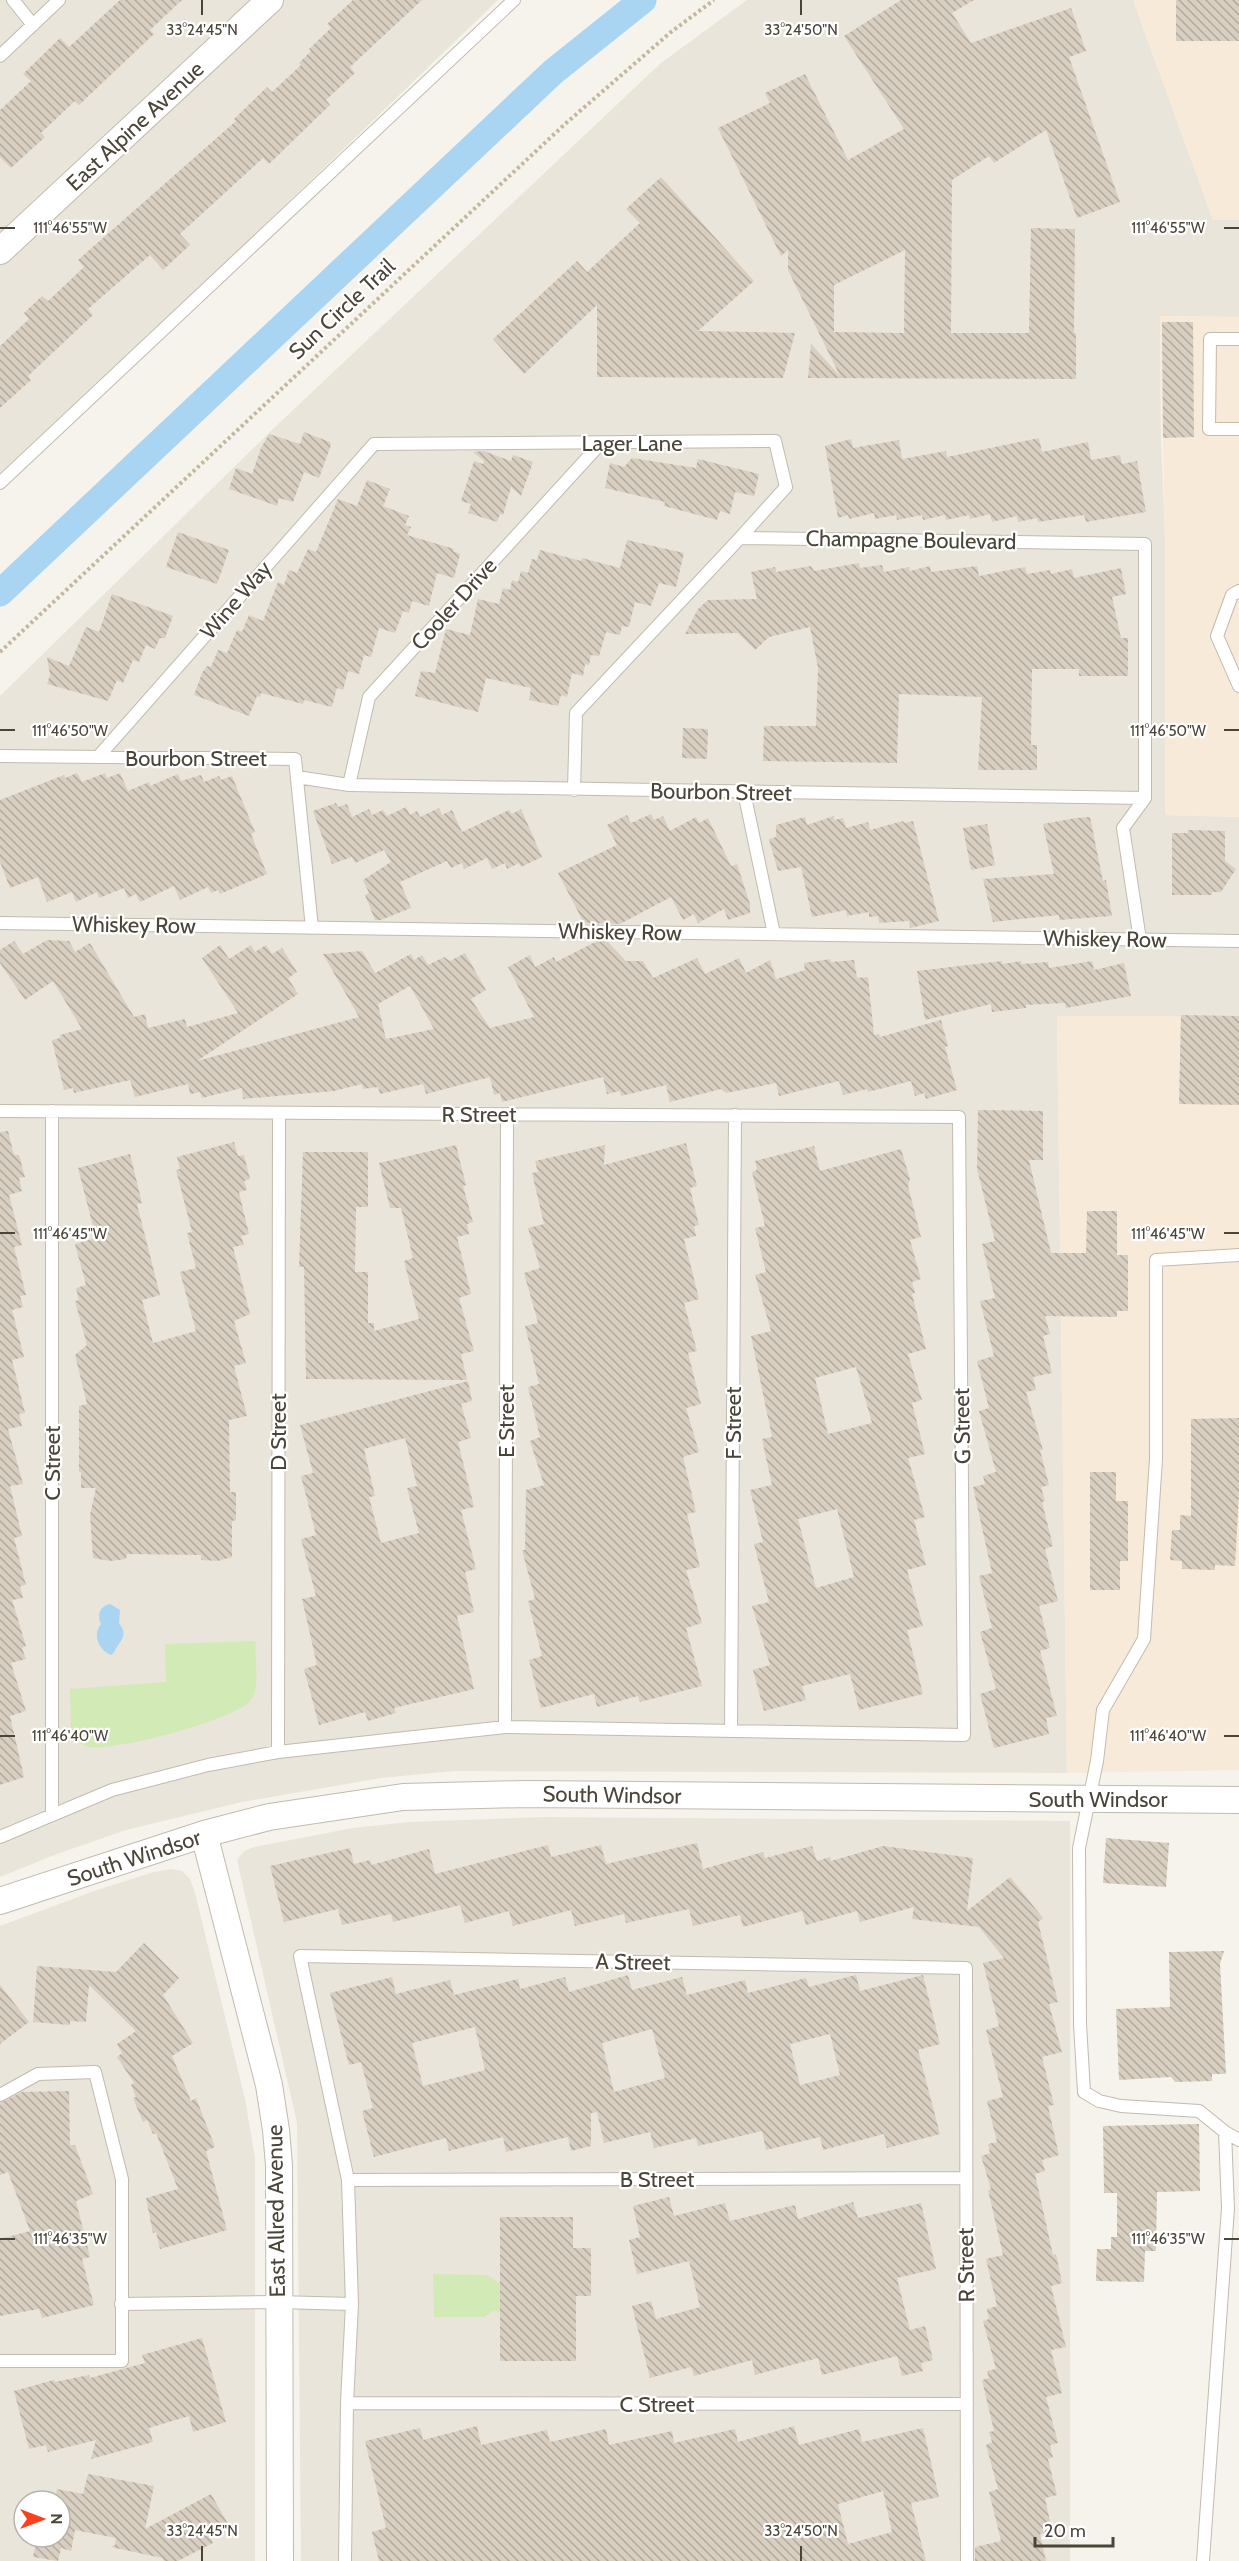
<svg xmlns="http://www.w3.org/2000/svg" width="1239" height="2561" viewBox="0 0 1239 2561" font-family="Cabin,sans-serif">
	<defs>
		<pattern id="building-back-hatch" width="6" height="6" patternUnits="userSpaceOnUse" patternTransform="scale(1.5)"><rect width="6" height="6" fill="#d8cfc1"/><path d="M-1 5l2 2M0 0l6 6M5-1l2 2" fill="none" stroke="#b1aa9e"/></pattern>
	</defs>
	<rect width="100%" height="100%" fill="#f6f3ec"/>
	<!-- residential -->
	<path fill="#eae5da" fill-rule="evenodd" d="M0,0H498L0,480Z
		M747,0H1133L1213,220H1239V317L1160,316L1161,438L1165,536V815L1239,817V1016H1057L1067,1773L454,1771L381,1778L242,1802L126,1830L57,1854L0,1877V696L274,428L661,63Z
		M544,1817L1070,1821V2561H301L297,2123L237,1860L244,1851L254,1847L353,1828L409,1822Z
		M171,1869L182,1871L190,1879L195,1893L245,2099L255,2158V2561H0V1926L94,1891L154,1872ZM24,2501H60V2537H24Z"/>
	<!-- commercial -->
	<path fill="#f7ead8" d="M1133,0H1239V220H1213Z
		M1160,316L1239,317V817L1165,815V536Z
		M1057,1016H1239V1770L1067,1773Z"/>
	<!-- green -->
	<path fill="#d2eab5" d="M256,1641C253,1660 263,1690 248,1703C228,1721 109,1754 85,1746C80,1744 75,1737 71,1734L70,1689L166,1682L165,1644Z
		M433,2274L486,2275L500,2283V2312L493,2311L484,2317H434Z"/>
	<!-- water -->
	<path fill="#a9d4f2" d="M110,1604L120,1610L119,1623C127,1634 123,1638 117,1647C115,1650 114,1653 111,1655C99,1650 92,1635 101,1624C97,1614 99,1607 110,1604Z"/>
	<g fill="none" stroke-linecap="round" stroke-linejoin="round">
		<!-- canal -->
		<path stroke="#a9d4f2" stroke-width="27" d="M0,593L553,72L643,0"/>
	</g>
	<!-- building -->
	<path fill="url(#building-back-hatch)" fill-rule="evenodd" d="M120,0H182L150,30L154,34L79,105L75,101L41,133L45,137L11,168L0,157V110L31,81L23,74L60,38L69,47Z
		M353,0H422L350,67L355,73L326,100L330,105L269,164L263,158L180,234L190,245L163,270L150,255L88,309L93,315L28,376L31,380L0,408V346L29,319L24,313L42,296L48,301L84,267L78,260L236,121L234,119L267,87L272,92L301,65L299,63L311,51L309,49L331,28L327,24Z
		M901,0H974L952,13L971,43L1071,8L1086,51L1069,57L1120,202L1077,218L1046,130L994,163L989,156L952,180L951,333H1029L1031,228L1075,229L1074,333H1076V379L808,378L811,344L840,376L788,270V250L781,256L718,128L770,103L765,93L805,74L848,160L904,129L844,36ZM905,250L904,333L834,332V285Z
		M1176,0H1239V41H1176Z
		M661,177L754,281L698,331L795,333L783,378L597,377V305L524,374L493,339L577,261L587,272L640,223L626,209Z
		M1162,322H1193L1194,437L1163,438Z
		M304,432L330,442L331,445L319,478L304,472L293,502L279,498L277,506L229,489L236,468L252,474L261,448L269,434L300,444Z
		M1039,438L1042,452L1088,442L1091,460L1120,455L1122,464L1137,461L1146,512L1086,522L1084,515L1038,522L1037,518L1018,522L1017,516L992,522L990,514L970,519L969,515L946,520L945,515L923,520L922,515L897,520L896,515L875,519L874,513L849,519L848,515L838,518L825,446L851,439L853,448L899,440L902,459L946,451L947,457Z
		M484,451L511,461L513,455L533,462L521,496L511,487L503,515L500,514L497,522L468,513L471,504L461,501L474,461L483,464L484,461L473,452Z
		M632,458L696,468L698,459L759,474L754,496L735,492L730,514L720,511L717,520L664,506L665,502L605,488L610,463L624,467Z
		M367,480L390,489L383,506L409,516L405,525L411,527L407,535L454,549L453,551L460,554L454,578L437,573L429,606L412,601L409,613L403,611L395,633L379,628L371,657L364,655L359,674L348,671L343,690L337,688L332,707L304,700L303,704L261,693L260,697L257,696L249,716L194,695L202,673L207,666L211,667L218,650L227,653L237,630L242,632L249,615L263,621L278,582L284,585L289,570L297,573L308,549L316,552L338,499L357,506Z
		M178,532L229,550L217,584L166,567Z
		M627,540L684,553L676,587L659,583L651,606L635,602L629,627L622,626L620,635L606,632L599,656L591,655L589,665L585,664L583,676L572,673L567,697L561,695L558,706L529,700L531,688L486,678L478,712L415,696L421,671L435,673L446,629L470,635L478,599L499,604L503,588L510,590L512,580L518,582L521,571L528,573L532,559L537,560L540,550L581,561L582,558L620,568Z
		M859,563L860,568L882,565L884,572L909,567L910,571L930,566L931,572L977,566L979,576L1025,567L1027,574L1050,570L1051,574L1072,569L1074,578L1121,568L1126,594L1112,597L1121,638H1128V676H1079V669H1032L1031,745H1037V770H978L982,697L899,694L897,763L763,761L764,726H816L818,668L810,627L769,637L755,650L738,633L685,634L698,609L708,600L757,599L751,572L775,567L776,572L811,566L814,571Z
		M112,594L173,616L165,638H160L155,649L146,645L139,662L133,660L123,683L117,680L108,701L47,684L50,675L47,657L69,666L86,627L99,632Z
		M683,728L708,729L707,759L682,758Z
		M77,773L82,782L105,773L107,778L120,773L128,791L149,782L150,786L178,774L181,781L201,775L204,782L219,776L221,780L232,776L255,832L251,834L267,874L220,894L218,890L211,893L208,887L180,900L174,886L140,902L136,894L128,898L124,888L99,898L97,892L76,902L72,892L47,902L38,877L10,888L0,862V800L64,775L65,778Z
		M336,803L338,807L347,804L352,817L369,809L372,815L383,810L387,816L406,807L410,815L417,811L420,817L439,808L442,815L452,810L462,832L509,810L512,814L521,809L542,857L521,867L519,863L507,869L505,863L492,869L487,858L464,869L462,863L451,868L447,861L400,882L411,908L381,920H375L365,895L369,893L363,880L391,862L384,850L355,863L352,857L332,864L313,811Z
		M651,814L654,820L663,816L670,831L696,817L699,823L708,818L731,866L737,864L750,904V913L728,920L724,909L698,923L694,914L683,920L671,897L620,924L584,923L558,873L617,845L607,825L627,815L631,823Z
		M834,816V820L843,818L846,828L868,822L870,830L903,821L904,823L913,821L939,921L910,928L909,921L879,923L878,916L869,917V912L847,916L846,910L812,917L801,867L778,871L769,839L776,837V825L805,817L807,825Z
		M1090,817L1103,881L1106,880L1112,916L1059,920V915L993,922L983,879L1054,874L1043,824L1076,818Z
		M987,824L995,865L971,870L963,828Z
		M1188,830L1225,831V861L1236,869L1221,892H1212V895H1172V833H1188Z
		M47,940L69,941L75,952L90,943L134,1017L145,1014L148,1028L185,1019L187,1027L238,1013L202,958L220,945L229,959L251,945L255,952L266,945L272,954L282,948L297,972L288,978L298,994L197,1061L359,1017L323,954L362,951L375,973L411,954L414,960L422,955L428,965L444,957L450,961L465,953L486,990L471,999L490,1028L534,1017L508,967L530,955L535,967L554,957L556,962L599,940H606L626,961H643L653,978L697,958L705,974L739,958L746,973L770,960L776,979L805,970L804,963L830,959L831,962L854,960L857,978L868,977L874,1035L879,1034L880,1037L941,1020L948,1046L945,1047L957,1090L926,1099L924,1093L915,1096L911,1081L868,1092L867,1089L843,1095L839,1081L779,1096L776,1083L726,1093L721,1089L670,1102L666,1085L621,1096L620,1091L607,1094L603,1077L502,1102L500,1093L494,1095L490,1077L426,1094L423,1084L380,1094L378,1087L363,1089L362,1084L334,1091L243,1099L242,1088L202,1098L200,1092L190,1094L188,1084L135,1097L130,1080L74,1093L73,1088L64,1090L52,1040L60,1038V1035L82,1029L53,981L25,1000L0,963V950L14,941L23,954ZM410,986L434,1029L386,1039L378,1004Z
		M1002,961V964L1021,961V964L1048,962L1049,968L1092,961L1094,970L1124,963L1131,996L1066,1008L1065,1003L1026,1005V1008L992,1012L991,1004L925,1020L917,971Z
		M1181,1015L1239,1016V1105L1179,1104Z
		M978,1110L1043,1111V1160H1029L1051,1253H1086L1087,1211H1117V1255H1128V1311H1117V1317L1045,1316L1050,1334L1043,1336L1052,1373L1033,1377L1036,1390L1026,1392L1043,1450H1040L1049,1485L1041,1487L1045,1501L1042,1502L1053,1546L1045,1549L1058,1601L1039,1606L1050,1648L1040,1651L1057,1716L1046,1718L1049,1734L994,1748L980,1694L996,1689L980,1632L992,1628L979,1576L992,1573L973,1487L985,1484L983,1476L996,1472L979,1411L989,1408L977,1361L994,1356L980,1301L995,1298L982,1244L995,1241L977,1169Z
		M8,1131L14,1155H19L25,1177L19,1178L22,1191L9,1195L22,1245L14,1247L26,1295L20,1296L23,1307L12,1310L24,1357L12,1360L25,1413L19,1414L22,1426L8,1429L23,1484L10,1486L22,1536L14,1538L26,1585L20,1586L23,1598L12,1600L26,1646L22,1648L26,1659L11,1663L26,1711L10,1716L24,1777L0,1785V1132Z
		M234,1142L238,1156L244,1155L250,1179L244,1181L247,1190L239,1192L249,1234L241,1236L244,1245L233,1247L250,1314L234,1321L246,1363L234,1366L247,1416L229,1420L230,1492H236V1520L232,1521V1557L218,1561L201,1560V1555L127,1554L126,1559L110,1561L93,1558L90,1515L96,1488H81V1472H79V1406L87,1404L75,1355L87,1345L75,1301L79,1300L76,1288L86,1285L75,1244L96,1238L78,1168L130,1154L142,1203L137,1204L160,1295L142,1300L153,1343L196,1331L180,1272L196,1268L187,1233L192,1232L176,1170L180,1169L177,1157Z
		M686,1143L697,1186L690,1188L699,1225L694,1226L696,1236L684,1239L699,1299L684,1303L697,1351L688,1353L701,1404L686,1408L699,1452L683,1457L696,1512L687,1514L700,1567L686,1570L702,1623L686,1628L702,1686L640,1702L638,1696L597,1707L594,1694L541,1708L529,1660L542,1656L528,1601L535,1599L522,1550H525L526,1490L544,1485L530,1441L540,1437L528,1387L539,1384L525,1326L538,1323L524,1273L540,1268L528,1228L544,1224L532,1173L538,1172L535,1161L605,1145L604,1165Z
		M456,1145L466,1185L463,1186L473,1222L467,1224L469,1234L457,1237L471,1294L459,1298L474,1351L461,1354L467,1380L306,1379L304,1267H299L303,1152H368V1207H356L355,1272H368V1323H374V1331L419,1319L404,1261L413,1258L401,1208H390L379,1163Z
		M814,1146L820,1171L901,1149L910,1179L908,1186L921,1237L910,1240L921,1279L912,1282L915,1293L912,1294L926,1349L908,1354L922,1400L912,1403L925,1454L908,1458L925,1517L914,1520L926,1565L907,1570L923,1626L907,1630L923,1694L859,1710L850,1674L802,1686L806,1700L764,1711L753,1670L770,1665L752,1606L769,1602L754,1544L763,1542L750,1490L772,1485L762,1439L772,1437L751,1336L771,1331L755,1275L766,1272L755,1228L765,1226L752,1172L757,1170L755,1161ZM856,1367L872,1423L828,1434L815,1378ZM837,1509L854,1577L816,1588L798,1519Z
		M468,1381L472,1401L461,1404L471,1438L458,1442L474,1507L461,1510L476,1569L465,1572L474,1612L457,1616L474,1689L394,1708L396,1713L368,1721L365,1712L319,1725L304,1669L317,1665L302,1599L316,1596L301,1539L316,1535L301,1476L313,1473L300,1425ZM405,1438L417,1486L407,1488L419,1533L381,1543L369,1497L375,1496L364,1449Z
		M1239,1418V1492L1235,1566L1215,1565V1570L1182,1569V1561L1170,1560L1172,1530H1180V1515L1191,1516V1419Z
		M1090,1472H1116V1501H1128V1561H1120V1590H1090Z
		M1106,1838L1169,1843L1166,1887L1103,1883Z
		M697,1843L703,1869L763,1852L765,1858L812,1846L817,1861L830,1857L831,1861L883,1846L973,1858L967,1911L1010,1877L1043,1918L1038,1922L1058,2002L1049,2004L1062,2052L1042,2057L1054,2105L1048,2106L1059,2155L1042,2160L1045,2171L1035,2174L1053,2255L1056,2254L1062,2283L1051,2286L1066,2347L1051,2350L1062,2393L1046,2397L1058,2443L1050,2445L1053,2457L1048,2459L1057,2495L1045,2498L1052,2531L1040,2534L1046,2561H975V2547L1001,2541L989,2492L998,2489L986,2445L992,2442L989,2432L994,2431L982,2380L989,2378L987,2371L996,2369L983,2321L989,2319L987,2309L997,2306L986,2259L1003,2255L988,2190L991,2189L981,2156L990,2153L988,2144L997,2142L987,2101L1003,2097L986,2030L999,2026L983,1963L1004,1958L979,1927L912,1919L914,1907L860,1922L857,1911L806,1925L802,1911L743,1927L740,1915L693,1926L689,1909L626,1923L624,1914L575,1926L571,1910L513,1926L509,1911L465,1923L460,1905L393,1922L391,1914L342,1925L338,1909L284,1922L270,1866L350,1848L354,1864L370,1860L371,1865L429,1849L435,1874L548,1845L551,1857L601,1845L606,1864Z
		M144,1943L179,1978L163,1995L193,2043L172,2056L191,2101L196,2098L215,2147L206,2151L227,2230L160,2249L156,2232L153,2233L146,2198L178,2189L156,2133L153,2134L147,2120L143,2122L133,2098L136,2097L131,2085L134,2083L117,2057L122,2053L117,2044L136,2031L89,1985L86,2022L70,2021V2025L33,2022L37,1966L116,1972Z
		M1224,1951L1220,1964L1226,2074H1212V2081L1175,2082L1171,2077L1119,2080L1116,2009L1170,2007L1169,1952Z
		M628,1975L632,1990L682,1977L687,1995L745,1980L748,1993L806,1978L809,1987L856,1975L860,1991L923,1975L940,2044L918,2050L940,2134L887,2148L884,2134L823,2150L820,2137L766,2150L762,2131L698,2146L696,2138L654,2148L650,2132L604,2143L597,2112L591,2113V2146L571,2151L568,2137L506,2152L503,2137L449,2151L446,2138L374,2157L362,2111L373,2108L361,2062L349,2065L330,1993L392,1977L396,1994L450,1980L454,1995L518,1979L520,1989L565,1977L569,1992ZM475,2027L485,2070L423,2086L412,2043ZM652,2029L665,2078L614,2092L602,2043ZM830,2034L840,2075L800,2085L790,2044Z
		M0,1985L29,2022L0,2044Z
		M69,2091L70,2145H75L93,2194L76,2201L90,2257L82,2259L94,2305L42,2318L39,2309L0,2316V2239L30,2231L8,2172L0,2175V2103L22,2092Z
		M1199,2124L1200,2191L1157,2192L1156,2251H1145L1144,2282L1096,2281L1097,2249H1111V2237H1117V2193H1104L1103,2126Z
		M669,2197L674,2216L725,2203L730,2221L795,2205L798,2219L853,2202L858,2218L921,2203L936,2269L897,2278L910,2330L925,2326L933,2360L921,2363L923,2371L902,2376L897,2356L822,2375L818,2358L755,2375L752,2360L694,2376L691,2367L650,2378L632,2306L651,2301L656,2319L700,2307L689,2261L637,2274L629,2240L640,2237L633,2206Z
		M500,2217H573V2248H591V2296H576V2361H500Z
		M202,2338L226,2422L193,2432L189,2416L149,2428L153,2442L91,2459L96,2440L48,2452L46,2445L29,2449L14,2391L54,2380L55,2382L89,2375L90,2378L126,2368L145,2363L142,2355Z
		M477,2426L481,2445L547,2430L550,2442L606,2429L609,2445L672,2431L674,2443L735,2429L738,2442L794,2426L799,2445L859,2429L862,2442L923,2428L939,2497L911,2503L926,2561H379L372,2532L386,2528L365,2441L420,2428L423,2440ZM883,2491L892,2532L848,2544L838,2504Z
		M88,2474L154,2486L145,2529L211,2494L228,2524L209,2534L213,2543L178,2561H164L162,2558L111,2547L115,2545L116,2538L75,2530L71,2551L61,2548L58,2561L33,2557L37,2537H60V2501H55L57,2489L83,2494Z"/>
	<g fill="none" stroke-linecap="round" stroke-linejoin="round">
		<defs>
			<path id="lane" d="M13,0L33,25
				M0,56L59,0
				M1239,339H1210L1209,429H1239
				M0,483L514,0
				M1239,591L1232,595L1217,636L1239,686
				M0,756L295,759L312,928
				M98,757L374,444L775,441L786,487L740,538
				M297,777L349,785L1145,798
				M349,785L369,697L601,443
				M574,790L576,713L740,538L1145,544V798
				M744,792L774,934
				M0,923L1239,941
				M1140,940L1123,828L1145,798
				M0,1111L959,1117L964,1735L505,1727L278,1752L208,1765L112,1790L0,1837
				M52,1111V1815
				M1239,1255L1156,1260V1459L1144,1639L1103,1710L1097,1761L1079,1848L1080,2024L1084,2092L1099,2101L1121,2106L1199,2111L1225,2132L1239,2140
				M505,1727L507,1114
				M731,1731L735,1115
				M278,1752L279,1113
				M0,2095L38,2074L95,2072L122,2179V2361H0
				M348,2180L965,2178
				M121,2304L278,2302L352,2304
				M347,2403L967,2404
				M345,2561L347,2403L352,2304L348,2180L300,1956L966,1968L967,2561
				M1203,2561L1228,2208L1225,2132"/>
			<path id="street" d="M0,251L270,0
				M204,1834L269,2085L276,2130L279,2165L280,2561
				M0,1901L204,1834L269,1817L403,1797L525,1794L1239,1800"/>
		</defs>
		<!-- lane casing -->
		<use href="#lane" stroke="#c2bbae" stroke-width="14"/>
		<!-- street casing -->
		<use href="#street" stroke="#c2bbae" stroke-width="28"/>
		<!-- path -->
		<path stroke="#c4b79f" stroke-width="4" stroke-dasharray="3 3" stroke-linecap="butt" d="M0,652L565,124L671,32L714,0"/>
		<!-- lane -->
		<use href="#lane" stroke="#fff" stroke-width="12"/>
		<!-- street -->
		<use href="#street" stroke="#fff" stroke-width="26"/>
	</g>
	<!-- ticks -->
	<path fill="none" stroke="#4b4439" stroke-width="2" d="M202,0V15M801,0V15M0,228H15M1224,228H1239M0,730H15M1224,730H1239M0,1233H15M1224,1233H1239M0,1736H15M1224,1736H1239M0,2239H15M1224,2239H1239M202,2546V2561M801,2546V2561"/>
	<g text-anchor="middle" dominant-baseline="central" stroke-width="4.5" stroke-linejoin="round" paint-order="stroke">
		<!-- street labels -->
		<g font-size="22" fill="#4b4439" stroke="#fff">
			<text transform="translate(135 126) rotate(-43)">East Alpine Avenue</text>
			<text transform="translate(342 309) rotate(-43)">Sun Circle Trail</text>
			<text x="632" y="443">Lager Lane</text>
			<text transform="translate(911 540) rotate(1)">Champagne Boulevard</text>
			<text transform="translate(236 600) rotate(-49)">Wine Way</text>
			<text transform="translate(454 604) rotate(-48)">Cooler Drive</text>
			<text x="196" y="758">Bourbon Street</text>
			<text transform="translate(721 792) rotate(1)">Bourbon Street</text>
			<text transform="translate(134 925) rotate(1)">Whiskey Row</text>
			<text transform="translate(620 932) rotate(1)">Whiskey Row</text>
			<text transform="translate(1105 939) rotate(1)">Whiskey Row</text>
			<text x="479" y="1114">R Street</text>
			<text transform="translate(506 1421) rotate(-90)">E Street</text>
			<text transform="translate(733 1423) rotate(-90)">F Street</text>
			<text transform="translate(962 1426) rotate(-91)">G Street</text>
			<text transform="translate(278 1432) rotate(-90)">D Street</text>
			<text transform="translate(52 1463) rotate(-90)">C Street</text>
			<text transform="translate(612 1795) rotate(1)">South Windsor</text>
			<text x="1098" y="1799">South Windsor</text>
			<text transform="translate(134 1858) rotate(-18)">South Windsor</text>
			<text transform="translate(633 1962) rotate(1)">A Street</text>
			<text x="657" y="2179">B Street</text>
			<text transform="translate(276 2211) rotate(-91)">East Allred Avenue</text>
			<text transform="translate(966 2265) rotate(-91)">R Street</text>
			<text x="657" y="2404">C Street</text>
		</g>
	</g>
	<g font-size="15" text-anchor="middle" fill="#4b4439" stroke="#fff" stroke-width="4.5" stroke-linejoin="round" paint-order="stroke">
		<text x="202" y="35">33°24'45"N</text>
		<text x="801" y="35">33°24'50"N</text>
		<text x="1168" y="233">111°46'55"W</text>
		<text x="70" y="233">111°46'55"W</text>
		<text x="1168" y="736">111°46'50"W</text>
		<text x="70" y="736">111°46'50"W</text>
		<text x="70" y="1239">111°46'45"W</text>
		<text x="1168" y="1239">111°46'45"W</text>
		<text x="1168" y="1741">111°46'40"W</text>
		<text x="70" y="1741">111°46'40"W</text>
		<text x="1168" y="2244">111°46'35"W</text>
		<text x="70" y="2244">111°46'35"W</text>
		<text x="202" y="2536">33°24'45"N</text>
		<text x="801" y="2536">33°24'50"N</text>
	</g>
	<!-- north arrow -->
	<g transform="translate(42 2519) rotate(90)"><circle r="28" fill="#ffffff" stroke="#b7b4b0" stroke-width="1.5"/>
	<path d="M0-4.5L10 22L0 15L-10 22Z" fill="#fc3f1d"/>
	<text y="-9" font-size="16" font-weight="bold" text-anchor="middle" fill="#4b4439">N</text>
	</g>
	<!-- scale -->
	<path d="M1035 2537v9h78v-9" fill="none" stroke="#4b4439" stroke-width="3"/>
	<text x="1044" y="2537" font-size="18" fill="#4b4439" stroke="#ffffff" stroke-width="4.5" paint-order="stroke">20 m</text>
</svg>
